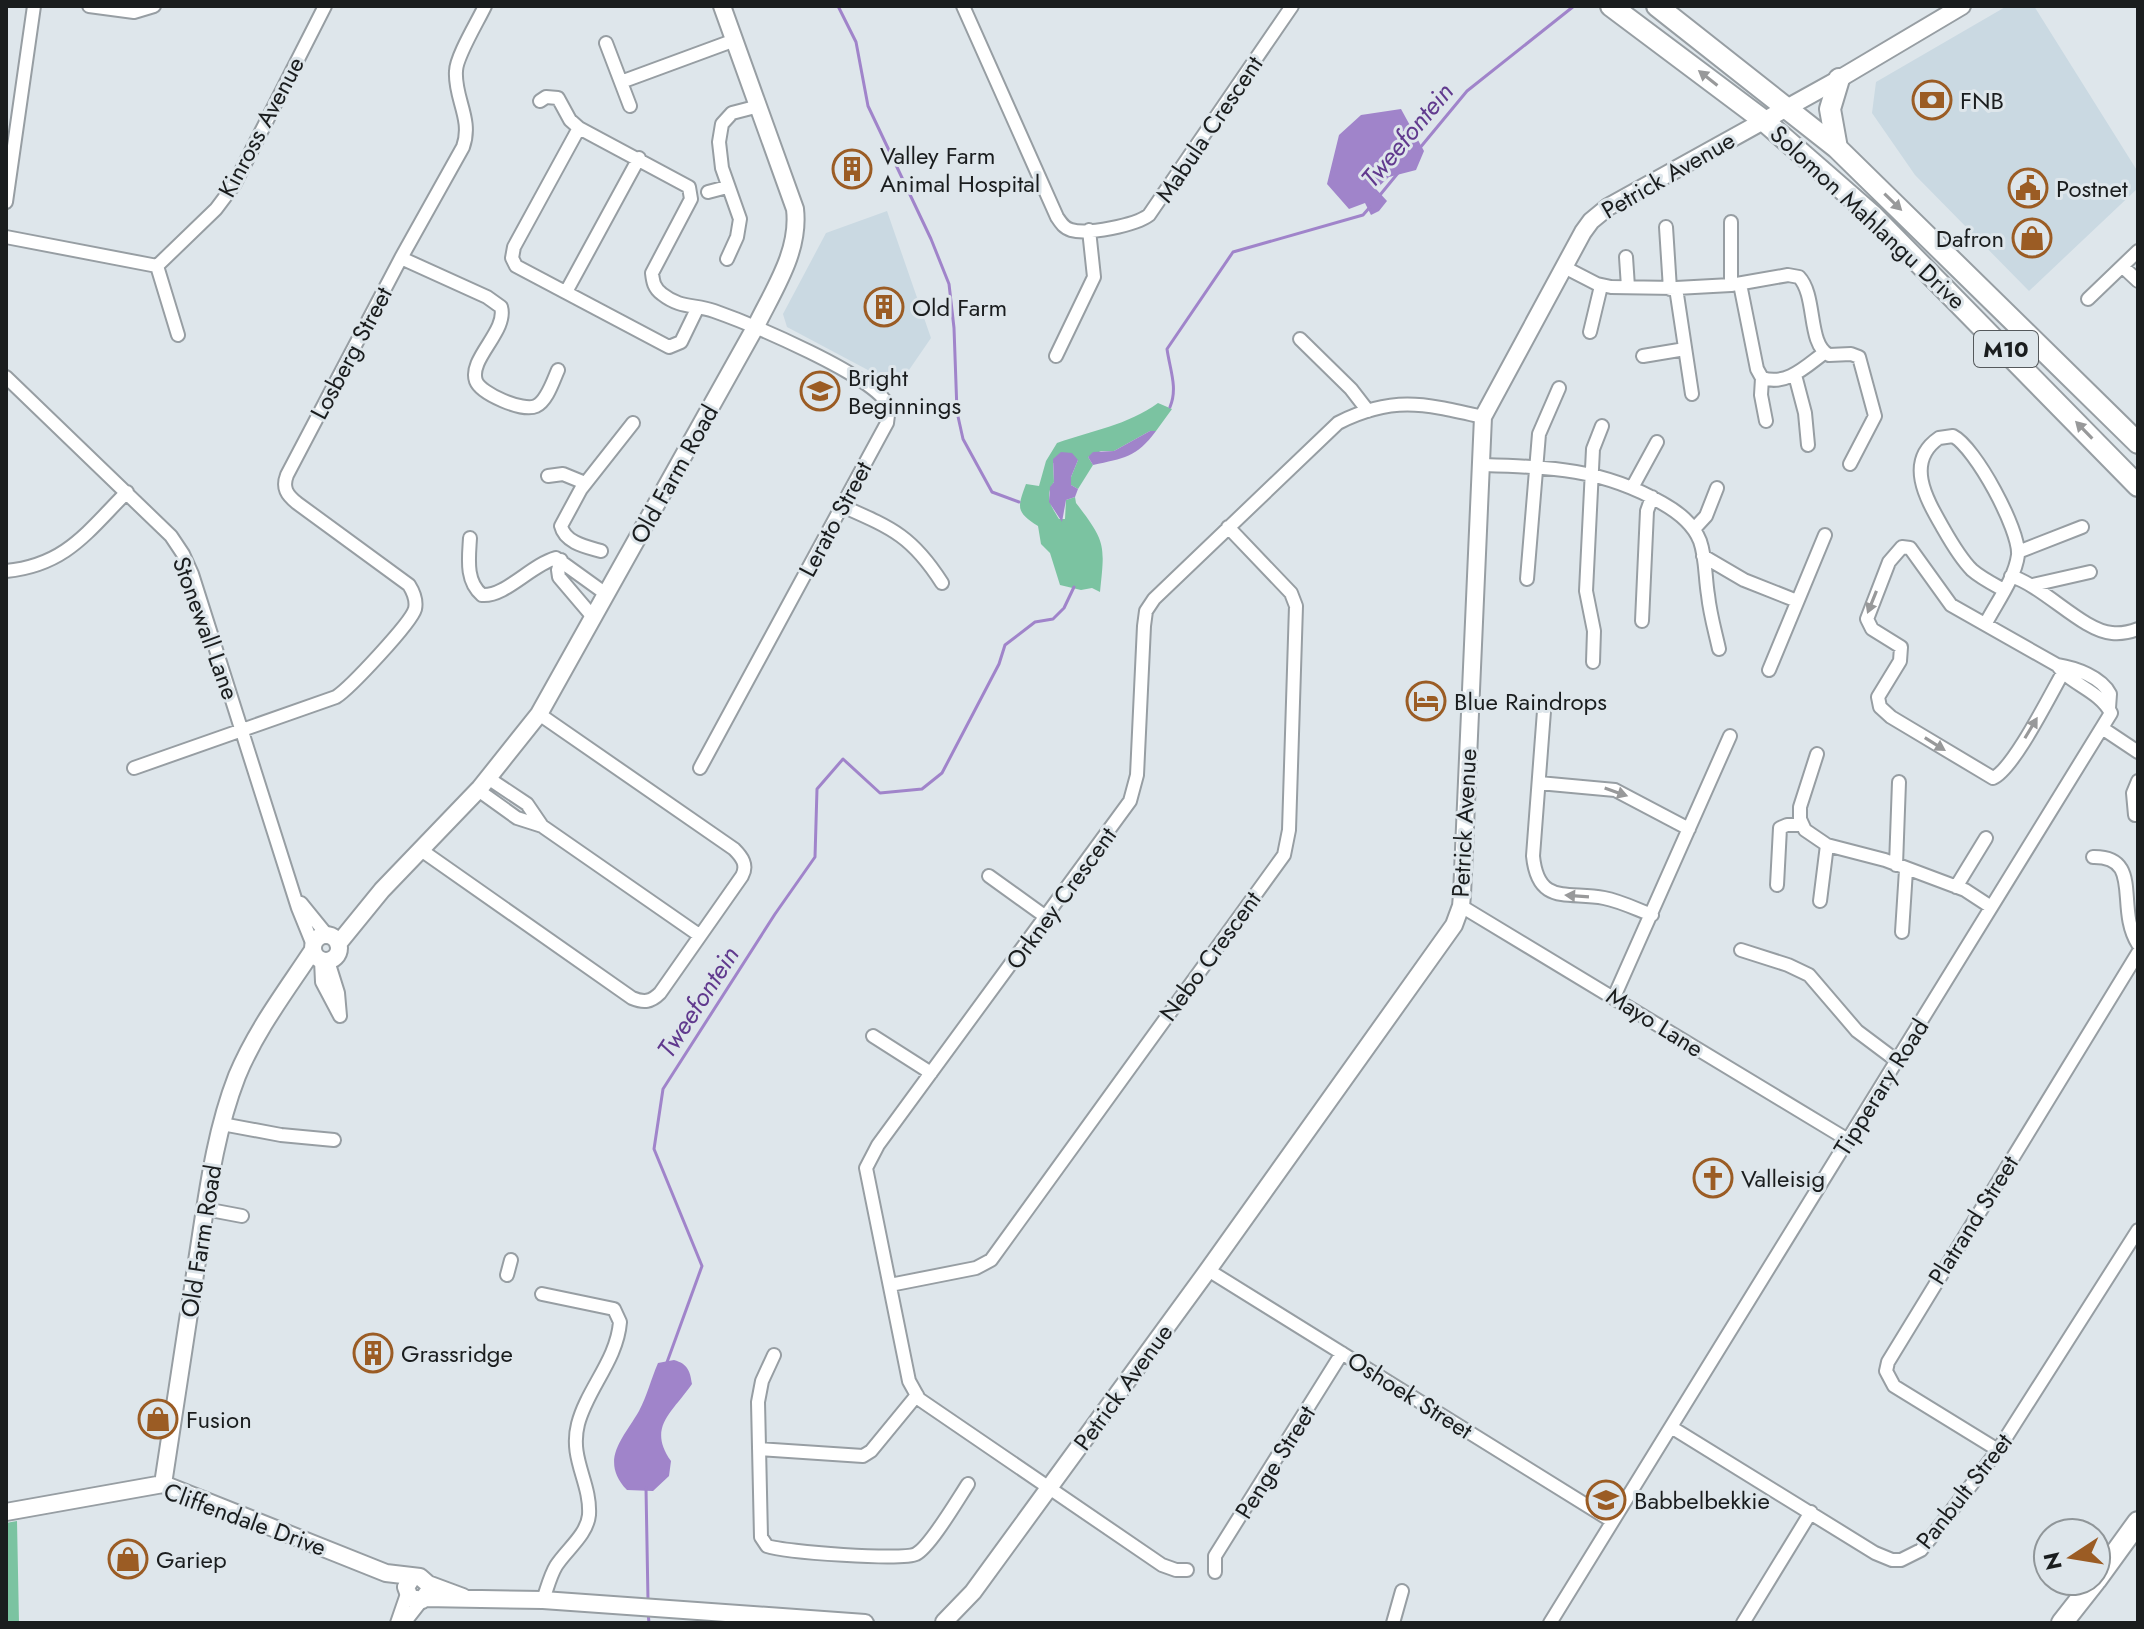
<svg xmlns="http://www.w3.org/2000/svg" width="2144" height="1629" viewBox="0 0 2144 1629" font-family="Jost,sans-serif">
	<rect width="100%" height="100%" fill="#dee6eb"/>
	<!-- built -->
	<path fill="#cad9e2" d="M2007,6H2034L2138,172V188L2029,291L1915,175L1872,113L1876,82Z
		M887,211L931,338L898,386L787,327L783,314L826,233Z"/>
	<!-- green -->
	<path fill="#7bc3a1" d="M1158,403L1172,409L1156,431H1150L1114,451H1101L1088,457L1093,465L1078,489L1071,485V477L1078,460L1053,463L1054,482C1044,496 1051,506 1059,519H1065L1066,500L1075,497L1076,503C1106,542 1105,544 1100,592L1092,588L1081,590L1060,585L1050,553L1041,544L1038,526C1016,512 1017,508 1026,484L1039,486L1046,461L1057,443C1091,431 1128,425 1158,403Z
		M17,1521L19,1623H6V1523Z"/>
	<!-- water -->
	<path fill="#a084ca" d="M1401,109L1424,151L1416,170L1389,177L1376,189L1387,201L1379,211L1371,215L1365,203L1349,209L1327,184L1339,135L1361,115Z
		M1150,431H1156C1136,458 1124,458 1093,465L1088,457L1093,452L1114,451Z
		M1061,452L1072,453L1078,460L1071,477V485L1078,489L1075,497L1066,500L1062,522L1049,502L1050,487L1054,482L1053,459Z
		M674,1360C688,1364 690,1371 692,1384C672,1413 647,1427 671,1461L669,1476L653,1491L627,1490C599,1460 623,1439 639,1411C647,1396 651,1379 658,1363Z"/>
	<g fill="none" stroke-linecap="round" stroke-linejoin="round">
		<!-- stream -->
		<path stroke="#a084ca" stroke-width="3" d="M838,6L856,42L868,106L931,239L949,284L954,328L957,412L963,439L992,492L1019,502
			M1419,149L1467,91L1574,6
			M1380,195L1398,173
			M1170,407C1178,388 1170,370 1167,349L1233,252L1363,215L1370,207
			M666,1365L702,1266L654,1149L663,1089L775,914L815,857L817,789L843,759L880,793L922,789L942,773L999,664L1005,645L1035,622L1053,619L1064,608L1074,587
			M646,1488L648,1600
			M648,1612L649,1623"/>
		<defs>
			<path id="minor" d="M89,6L134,12L154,6
				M963,6L1057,217C1061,223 1064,228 1071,230C1088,235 1136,225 1149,215L1292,6
				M606,43L630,106
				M621,82L735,40
				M540,101L546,97L558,98L570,120L579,128L689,187L691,199L652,273C653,282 654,288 662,294C681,309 695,304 714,311C748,323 877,376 889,407L887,423L881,434L700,768
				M579,128L514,247L512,258L516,266L669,347L681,342L697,309
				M708,192L727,187
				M6,202L34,6
				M1666,227L1670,289
				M6,237L157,266L216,209L234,185L325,6
				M1626,257L1628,287
				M401,258L487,297L501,307C508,331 468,359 476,381C481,394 523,412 536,406C547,401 553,381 558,370
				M727,259L737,237L740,219L722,168L719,142L722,124L732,113L759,106
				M157,266L178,335
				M1564,267L1597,284L1611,287L1676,288L1731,285L1788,275L1799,277C1817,296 1807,344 1829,355L1851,354L1859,357L1875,416L1850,464
				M2123,267L2138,281
				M1740,284L1757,369L1762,378C1787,386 1805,367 1824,353
				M1731,285V222
				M1676,288L1692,394
				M566,292L639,158
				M2088,299L2138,251
				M1590,332L1601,286
				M1300,339L1351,389L1368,411
				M1056,356L1094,277L1089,230
				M1643,356L1685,349
				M1795,375L1805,413L1808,445
				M6,377L171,536L183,554L192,574L298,908L313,945
				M1762,378L1761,395L1766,421
				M1480,465C1548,467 1602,468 1662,503C1678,512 1693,523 1700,541C1706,558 1705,577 1708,595C1710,614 1715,631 1719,649
				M548,476L563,474L585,483
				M1633,486L1657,442
				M842,506C892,528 912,536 942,583
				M1694,529L1706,516L1717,488
				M470,538C469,557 465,581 482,595C505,597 531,565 556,558L606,594
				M601,551C587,547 565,543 561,526L581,489L633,423
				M2018,552L2082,527
				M1703,556L1744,580L1797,601
				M561,560L558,570L559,577L593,617
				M6,571C66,565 87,532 127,492
				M2011,576C2045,587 2083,631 2112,633C2121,634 2130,632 2138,629
				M1527,579L1539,434L1559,388
				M2033,585L2090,572
				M1642,621L1647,511L1652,497
				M1986,623C1997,602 2015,578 2018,555C2020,530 1975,447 1953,436L1939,438C1904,462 1927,500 1943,528C1951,542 1960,558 1972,570C1981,578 1993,584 2004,590
				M1593,662L1594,631L1586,591L1593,449L1602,426
				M2065,669C2052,691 2014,769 1993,778L1891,717L1880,707L1878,697L1900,661L1901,647L1872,629L1867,619L1889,562L1902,547L1910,548L1951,605L2057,665C2076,668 2101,677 2110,694L2109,708
				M1769,670L1825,535
				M1544,711L1533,856C1538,906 1568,891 1604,898C1620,901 1636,909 1652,915
				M2102,728L2138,752
				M1817,754L1800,807V819L1805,830L1827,845L1885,860L1965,890L1991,907
				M134,768L336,697C350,688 411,623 415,609C417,600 414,593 409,585L297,503C287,495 282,488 287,475L401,258L463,147C473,119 454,98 456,71C456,57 478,21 485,6
				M488,778L527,804L542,826
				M1539,783L1615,790L1689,829
				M478,790L517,818L542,826L699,935
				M2135,815L2133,793L2138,781
				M421,850L632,998C644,1003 651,1002 660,993L742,876C748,865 742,857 734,849L539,714
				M2093,857C2144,856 2115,908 2138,944
				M1896,865L1899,782
				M989,876L1046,917
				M1777,885L1780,828L1787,825H1802
				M1956,887L1986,838
				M1820,901L1827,845
				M301,903L327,935
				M1461,906L1848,1140
				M1902,932L1906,870
				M1741,950L1788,965L1809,975L1857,1031L1897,1061
				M321,960L322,982L340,1016
				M328,961L338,993L340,1016
				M1614,997L1730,736
				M873,1036L931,1073
				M222,1124L281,1135L334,1140
				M205,1209L242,1216
				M1208,1270L1612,1521
				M507,1275L511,1260
				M890,1285L976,1268L991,1260L1284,855L1289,830L1296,606L1291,593L1228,527
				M542,1294L614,1309L620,1322C617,1360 587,1389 578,1424C569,1459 591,1482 589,1515C587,1535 566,1550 556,1566C550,1576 547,1589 543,1600
				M774,1355L762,1381L758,1402L761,1537L767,1546C784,1552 903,1561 916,1554C930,1547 958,1499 968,1484
				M1671,1427L1875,1553L1892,1560H1901L1921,1550L1929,1540L1998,1450L2138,1230
				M759,1449L863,1456L871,1451L917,1395
				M1998,1450L1894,1386L1886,1371L1888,1362L2138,953
				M1187,1570H1176L1162,1565L919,1399L909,1381L866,1168L878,1145L1130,801L1137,775L1144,626L1146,611L1154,599L1338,423C1393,395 1426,404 1483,417
				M1215,1572V1556L1342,1353
				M397,1623L407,1594
				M404,1623L422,1600
				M1393,1623L1402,1591
				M1550,1623L2111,713C2099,690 2071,685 2057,665
				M1743,1623L1811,1512"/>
			<path id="tertiary" d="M313 948a13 13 0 1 1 26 0a13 13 0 1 1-26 0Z
				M338,944L382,890L480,788L539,714L756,326C774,289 800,251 795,209L722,6
				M163,1484C174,1410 186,1335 197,1261C207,1198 214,1135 237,1076C256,1030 286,991 313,950
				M6,1512L163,1484L386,1573L420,1577L428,1584L463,1597
				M412,1578L406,1587L410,1598L422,1600L428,1592
				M424,1598L543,1600L865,1623
				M944,1622L973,1592L1208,1270L1454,925L1461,906L1462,895L1483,417L1583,232L1591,221L1608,207L1839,79L1962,6"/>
			<path id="primary" d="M1611,6L1763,120L1872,215L2138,486
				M1657,6L1837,148L2138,443
				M1837,148L1830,109L1839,79
				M2096,1580L2138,1522
				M2062,1623L2095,1581"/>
		</defs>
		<!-- minor casing -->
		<use href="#minor" stroke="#979ea3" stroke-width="16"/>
		<!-- tertiary casing -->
		<use href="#tertiary" stroke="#979ea3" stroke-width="20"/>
		<!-- primary casing -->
		<use href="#primary" stroke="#979ea3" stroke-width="24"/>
		<!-- minor -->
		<use href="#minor" stroke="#fff" stroke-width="12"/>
		<!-- tertiary -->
		<use href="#tertiary" stroke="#fff" stroke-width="16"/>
		<!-- primary -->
		<use href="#primary" stroke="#fff" stroke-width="20"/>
	</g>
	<!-- one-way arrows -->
	<defs><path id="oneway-solid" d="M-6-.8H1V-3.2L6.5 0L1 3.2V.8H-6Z" transform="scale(2)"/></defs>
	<g fill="#98999a">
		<use href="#oneway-solid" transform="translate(1708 78) rotate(-142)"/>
		<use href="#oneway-solid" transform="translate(1893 202) rotate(44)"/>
		<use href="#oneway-solid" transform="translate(2084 430) rotate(-134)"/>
		<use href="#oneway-solid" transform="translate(1872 602) rotate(112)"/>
		<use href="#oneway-solid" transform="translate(2031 728) rotate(-59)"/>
		<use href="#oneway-solid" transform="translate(1935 744) rotate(32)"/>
		<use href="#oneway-solid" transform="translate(1616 792) rotate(19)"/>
		<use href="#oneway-solid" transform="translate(1577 896) rotate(-176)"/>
	</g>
	<!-- icons -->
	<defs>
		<symbol id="bank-ring" viewBox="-11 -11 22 22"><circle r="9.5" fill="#dee6eb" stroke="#9b5c24" stroke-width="1.5"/><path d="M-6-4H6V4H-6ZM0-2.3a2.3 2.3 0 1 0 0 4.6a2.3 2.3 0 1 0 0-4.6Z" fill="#9b5c24"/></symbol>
		<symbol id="building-ring" viewBox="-11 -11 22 22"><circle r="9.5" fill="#dee6eb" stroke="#9b5c24" stroke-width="1.5"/><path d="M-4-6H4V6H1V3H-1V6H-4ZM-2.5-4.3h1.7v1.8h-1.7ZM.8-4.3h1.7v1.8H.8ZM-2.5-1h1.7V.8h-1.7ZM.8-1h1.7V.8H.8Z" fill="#9b5c24"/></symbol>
		<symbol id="civic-ring" viewBox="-11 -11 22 22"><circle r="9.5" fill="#dee6eb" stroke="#9b5c24" stroke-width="1.5"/><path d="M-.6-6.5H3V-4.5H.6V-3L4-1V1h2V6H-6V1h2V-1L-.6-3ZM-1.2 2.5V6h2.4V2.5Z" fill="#9b5c24"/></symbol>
		<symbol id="shop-ring" viewBox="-11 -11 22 22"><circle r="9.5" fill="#dee6eb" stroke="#9b5c24" stroke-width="1.5"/><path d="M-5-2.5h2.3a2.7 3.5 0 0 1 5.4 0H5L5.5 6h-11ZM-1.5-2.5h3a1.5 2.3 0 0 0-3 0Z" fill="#9b5c24"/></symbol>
		<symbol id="school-ring" viewBox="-11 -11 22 22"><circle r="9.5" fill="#dee6eb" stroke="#9b5c24" stroke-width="1.5"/><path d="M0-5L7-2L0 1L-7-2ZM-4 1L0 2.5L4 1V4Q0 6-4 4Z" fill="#9b5c24"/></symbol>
		<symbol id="hotel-ring" viewBox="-11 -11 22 22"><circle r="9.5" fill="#dee6eb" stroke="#9b5c24" stroke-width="1.5"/><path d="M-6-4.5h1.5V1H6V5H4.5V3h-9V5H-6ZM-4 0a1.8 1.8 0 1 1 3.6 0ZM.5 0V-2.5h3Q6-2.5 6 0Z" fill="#9b5c24"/></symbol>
		<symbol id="church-ring" viewBox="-11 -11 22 22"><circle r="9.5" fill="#dee6eb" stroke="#9b5c24" stroke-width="1.5"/><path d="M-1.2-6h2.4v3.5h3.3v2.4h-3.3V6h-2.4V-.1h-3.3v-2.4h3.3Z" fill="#9b5c24"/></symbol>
	</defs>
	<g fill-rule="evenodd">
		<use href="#bank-ring" x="1910" y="78" width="44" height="44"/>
		<use href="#building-ring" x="830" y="147" width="44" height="44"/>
		<use href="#civic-ring" x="2006" y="166" width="44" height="44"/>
		<use href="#shop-ring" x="2010" y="216" width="44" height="44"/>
		<use href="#building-ring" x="862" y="285" width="44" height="44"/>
		<use href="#school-ring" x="798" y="369" width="44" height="44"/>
		<use href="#hotel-ring" x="1404" y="679" width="44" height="44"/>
		<use href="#church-ring" x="1691" y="1156" width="44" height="44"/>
		<use href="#building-ring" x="351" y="1331" width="44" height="44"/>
		<use href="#shop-ring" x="136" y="1397" width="44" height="44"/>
		<use href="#school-ring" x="1584" y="1478" width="44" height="44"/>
		<use href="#shop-ring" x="106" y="1537" width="44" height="44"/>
	</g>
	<g text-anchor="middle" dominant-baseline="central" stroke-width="6" stroke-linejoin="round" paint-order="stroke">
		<!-- shield labels -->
		<rect fill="#dee6eb" stroke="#55595c" stroke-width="2" x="1974" y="331" width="64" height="36" rx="6"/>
		<g font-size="22" font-weight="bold" fill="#1a1d1e">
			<text x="2006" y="349">M10</text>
		</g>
		<!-- poi labels -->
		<g font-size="24" fill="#1a1d1e" stroke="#dee6eb" text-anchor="start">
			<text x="1960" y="100">FNB</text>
			<text x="880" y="155">Valley Farm<tspan x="880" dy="28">Animal Hospital</tspan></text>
			<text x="2056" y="188">Postnet</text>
			<text x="2004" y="238" text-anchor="end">Dafron</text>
			<text x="912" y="307">Old Farm</text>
			<text x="848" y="377">Bright<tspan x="848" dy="28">Beginnings</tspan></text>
			<text x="1454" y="701">Blue Raindrops</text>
			<text x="1741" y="1178">Valleisig</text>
			<text x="401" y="1353">Grassridge</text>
			<text x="186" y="1419">Fusion</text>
			<text x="1634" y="1500">Babbelbekkie</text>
			<text x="156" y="1559">Gariep</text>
		</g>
		<!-- street labels -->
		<g font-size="24" fill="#1a1d1e" stroke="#dee6eb">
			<text transform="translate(261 127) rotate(-62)">Kinross Avenue</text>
			<text transform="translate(1209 129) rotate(-56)">Mabula Crescent</text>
			<text transform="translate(1668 175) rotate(-30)">Petrick Avenue</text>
			<text transform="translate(1868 217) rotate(43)">Solomon Mahlangu Drive</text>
			<text transform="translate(351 353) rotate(-62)">Losberg Street</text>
			<text transform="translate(674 474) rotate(-61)">Old Farm Road</text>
			<text transform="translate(835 519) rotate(-62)">Lerato Street</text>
			<text transform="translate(206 628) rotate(70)">Stonewall Lane</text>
			<text transform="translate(1464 823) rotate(-87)">Petrick Avenue</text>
			<text transform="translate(1061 898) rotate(-54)">Orkney Crescent</text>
			<text transform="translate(1210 956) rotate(-54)">Nebo Crescent</text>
			<text transform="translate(1655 1022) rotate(32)">Mayo Lane</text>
			<text transform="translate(1881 1087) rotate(-58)">Tipperary Road</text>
			<text transform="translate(1973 1220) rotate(-58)">Platrand Street</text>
			<text transform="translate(201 1241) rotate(-81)">Old Farm Road</text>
			<text transform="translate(1123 1387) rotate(-54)">Petrick Avenue</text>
			<text transform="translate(1410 1395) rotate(32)">Oshoek Street</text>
			<text transform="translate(1275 1462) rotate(-58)">Penge Street</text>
			<text transform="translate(1964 1491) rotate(-52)">Panbult Street</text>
			<text transform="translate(245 1519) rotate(20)">Cliffendale Drive</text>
		</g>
		<!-- water labels -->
		<g font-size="26" font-style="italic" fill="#613a8e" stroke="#dee6eb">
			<text transform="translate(1407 135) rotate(-50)">Tweefontein</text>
			<text transform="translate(698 1002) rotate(-57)">Tweefontein</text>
		</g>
	</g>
	<!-- border -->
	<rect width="2144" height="1629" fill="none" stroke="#1a1d1e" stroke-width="16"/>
	<!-- north arrow -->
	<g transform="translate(2072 1557) rotate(258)"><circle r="38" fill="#dee6eb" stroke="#909699" stroke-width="2"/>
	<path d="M0-6L14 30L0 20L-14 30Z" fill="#9b5c24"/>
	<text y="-12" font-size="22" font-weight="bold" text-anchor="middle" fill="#1a1d1e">N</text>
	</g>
</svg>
